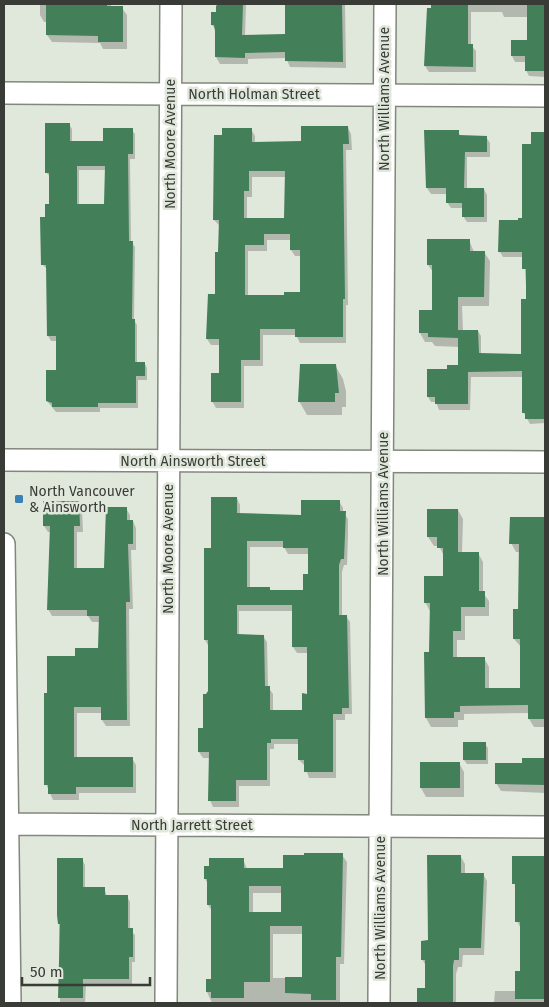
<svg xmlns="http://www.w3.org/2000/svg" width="549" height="1007" viewBox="0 0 549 1007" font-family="'Fira Sans',sans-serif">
	<rect width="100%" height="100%" fill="#e0e7db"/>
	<!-- shadow -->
	<path fill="#0003" fill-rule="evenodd" d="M40,4H111V8H122L127,15V49H103L100,43L52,42L47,35V22H44L40,15Z
		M222,4H246L245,36L287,35V4H345L346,68L290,67L286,58L248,59V64H220L216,57L217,31L212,25Z
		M433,4H545V77L529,76L526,70V62H515L512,56L528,41V17H504L502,12H471V45L476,51V72H429L425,66L428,9H433Z
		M69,124L72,129V142H104L132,130L135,134V159H130L131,242L135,247L134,320L137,325V363L145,364L147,368V380H138V408H100V412H56L47,401L57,371V341H51L48,336L47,269L42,264L46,218L50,205V177L46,172ZM79,170H106V205H79Z
		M348,128L351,134L352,150H346L348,305H346V343H300L296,335H263V366H244V408H216L212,401L221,375V345H211L207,339L216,295L220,226L214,220L223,136L251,129L255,136V143H303ZM252,177H287L285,220H247V197H252ZM267,240H291V250L295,256H301V293L285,296H248V251H267Z
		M425,131L458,132L461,137H486L490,143V157H467V189H484L487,195V222H467L463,216V208H451L447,202V194H431L427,188Z
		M532,134H545V423L530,424L524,413V377H471L470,410H439L436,402H431L428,397L448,370L460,366V347L435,346L432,342H425L420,333L433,311V272L428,265L469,240L474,252H484L490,261L489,306H462L463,331H478L481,336V355H522L527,300L524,257H503L500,252L523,219Z
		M335,365L343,379L346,391V407H342V415H307L299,401Z
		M237,498L240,505V514L302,516L339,501L343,508V512L348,519V536L347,565H344L342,572V616H346L350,622L352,714H345V720H336V778H309L305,766L299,760V744H274V749H270V786H239V807H213L210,800V758H203L199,752L209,691V647L205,640L212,550ZM250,547H284L288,554H310L309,576L304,592H271L269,588H250ZM239,611H293V647L297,653H309L308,695L304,711H273V694L268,687L267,642L263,636H239Z
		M79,502L82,509L83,532H77V569H105L126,508L130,515V521H133L136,528V550H131L133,609H129L130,726H106L102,720V713H77V758H132L136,765V793H79V800H53L46,784L49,694L77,657L100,649V622H92L88,616H52L48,609L51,532H48L44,526Z
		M458,510L463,519L462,553H478L483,562V593L489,601V616H465V640H457V658H484L489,667V690H521V647L514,639L519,611L520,552H516L511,543V518H545V727H534L529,719V713L464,714V720H458V727H431L426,718L431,653L430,611L425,602L444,577V556L439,546H434L428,537Z
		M464,744H485L488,748V764H467L464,760Z
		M524,759H545V793L501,791L496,783L524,764Z
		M459,763L464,772V797H426L421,788Z
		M342,855L347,862L344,964H340V1003H212L207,992L212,980V911L208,905V884L205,879L243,859L247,869H284ZM253,893H282V913H253ZM273,934H303V978H273Z
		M461,857L465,864V874H483L487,881L484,955H463L462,967H458L456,974V1003H418V989H426V966L422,959Z
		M513,857L545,858V1003H494L495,991H517L521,972V929L517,921Z
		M58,859H82L85,865V888H104L107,896H127L130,902V930L135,935V962H132V984H86L85,1003H60Z"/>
	<!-- building -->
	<path fill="#437f59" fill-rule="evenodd" d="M46,4H107V6H123V42H98V36L46,35Z
		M218,4H243L242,35L285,34V4H342L343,62L285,61V52L245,53V58L215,57V31L214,25H211V12H216V6Z
		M431,4H468V44H473V67L424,66L427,8H431Z
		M527,4H545V71H525V56H511V40H527Z
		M45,123H70V141H103V128H133V154H128L129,241H133L132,319H135V362H145V376H136V403H98V407H52V403L46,401V370H56V336H47L46,265H41L40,217H45V204H49V173H45ZM77,166H105L104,204H77Z
		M301,126H348L349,144H343L345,299H343V337H295V329H260V360H241V402H211V373H219V339H206L208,294H215V252H218L219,220H213L214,135H222V128H252V142L301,141ZM249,171H285L284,218H244V191H249ZM264,234H290V250H300V292H284V295H245V245H264Z
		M424,130H459V135L487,136V152H465L464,188H484V217H462V203H446V188H426Z
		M531,132H545V419H525V413H522V371L468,372V404H435V397H427V369H447V365H458V330H478L479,353L521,354V299H526V269H522V252H498L499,220H518V218H522V144H531Z
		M427,239H470V251H485L484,297H458V338L428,337V333H419V310H432V265H427Z
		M300,364H336L339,393H335V402H298Z
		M211,497H237V513L301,515V500H340V511H346L344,559H341L339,565V615H347L349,708H342V714H333V772H304V760H298V739H271V743H267V780H236V801H208L209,752H198V728H203V694H206L208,691V640H204V548H211ZM247,541H283V548H308V574H303V590H270V587H247ZM237,605H292V647H307V694L302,693V710H270V686H265L264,635L237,634Z
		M43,501H79L80,526H74V568H104L106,507H127V520H133V544H128L130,602H126L127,720H101V707H74V757H133V787H76V794H48V785H44V693H47V656H75V648H98L99,616H87V610H47L50,526H43Z
		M427,509H458V552H479V591H485V607H461V631H453V657H485V688H520V639H513V609H518L519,544H509L510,517H545V719H528V705L460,706V712H454V718H425L424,652H429L430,603H424V576H443V548H437V537H427Z
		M463,742H486V760H463Z
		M522,758H545V785L495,784V763H522Z
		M420,762H460V788H420Z
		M304,853H343L341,957H336V1000H311V994L285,993V977H302V926H270V982H244V998H211V992H206V979H211V905H207V879H204V866H209V858H244V868H283V855H304ZM249,886H281V912H249Z
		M427,855H461V873H484L481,948H459V960H454L453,966V1003H417V988H425V960H421V941L428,940Z
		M512,856H545V999H515V971H520V922H515V884H512Z
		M57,858H83V887H105V895H128V928H133V957H129V979H83V998H58L60,924H58L57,915Z"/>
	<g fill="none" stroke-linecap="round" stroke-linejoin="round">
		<defs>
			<path id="minor" d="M4,93L545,96
				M4,460L545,462
				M4,544L10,1003
				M4,824L545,827
				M166,1003L171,4
				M379,1003L385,4"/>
		</defs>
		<!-- minor casing -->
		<use href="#minor" stroke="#82887d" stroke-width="24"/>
		<!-- minor -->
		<use href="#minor" stroke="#fff" stroke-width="21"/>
	</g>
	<!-- markers -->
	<rect fill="#3a81b6" stroke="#e0e7db" stroke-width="2" x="14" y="494" width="10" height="10" rx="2.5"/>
	<g text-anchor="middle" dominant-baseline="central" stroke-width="5" stroke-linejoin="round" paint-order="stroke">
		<!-- street labels -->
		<g font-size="14" fill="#383b36" stroke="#e0e7db">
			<text x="254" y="94">North Holman Street</text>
			<text transform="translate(384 99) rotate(-90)">North Williams Avenue</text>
			<text transform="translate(170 144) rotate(-90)">North Moore Avenue</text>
			<text x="193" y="461">North Ainsworth Street</text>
			<text transform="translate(383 504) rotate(-90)">North Williams Avenue</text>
			<text transform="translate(168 549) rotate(-90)">North Moore Avenue</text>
			<text x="192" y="825">North Jarrett Street</text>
			<text transform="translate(380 908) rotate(-90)">North Williams Avenue</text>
		</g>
		<!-- poi labels -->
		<g font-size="14" fill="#383b36" stroke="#e0e7db" text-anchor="start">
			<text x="29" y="491">North Vancouver<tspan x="29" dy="16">&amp; Ainsworth</tspan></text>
		</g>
	</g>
	<!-- border -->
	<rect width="549" height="1007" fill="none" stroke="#383b36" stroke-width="10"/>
	<!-- scale -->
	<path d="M22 977v8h128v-8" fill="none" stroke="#383b36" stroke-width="2.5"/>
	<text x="30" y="977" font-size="15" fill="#383b36" stroke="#e0e7db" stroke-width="4" paint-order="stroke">50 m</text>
</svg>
